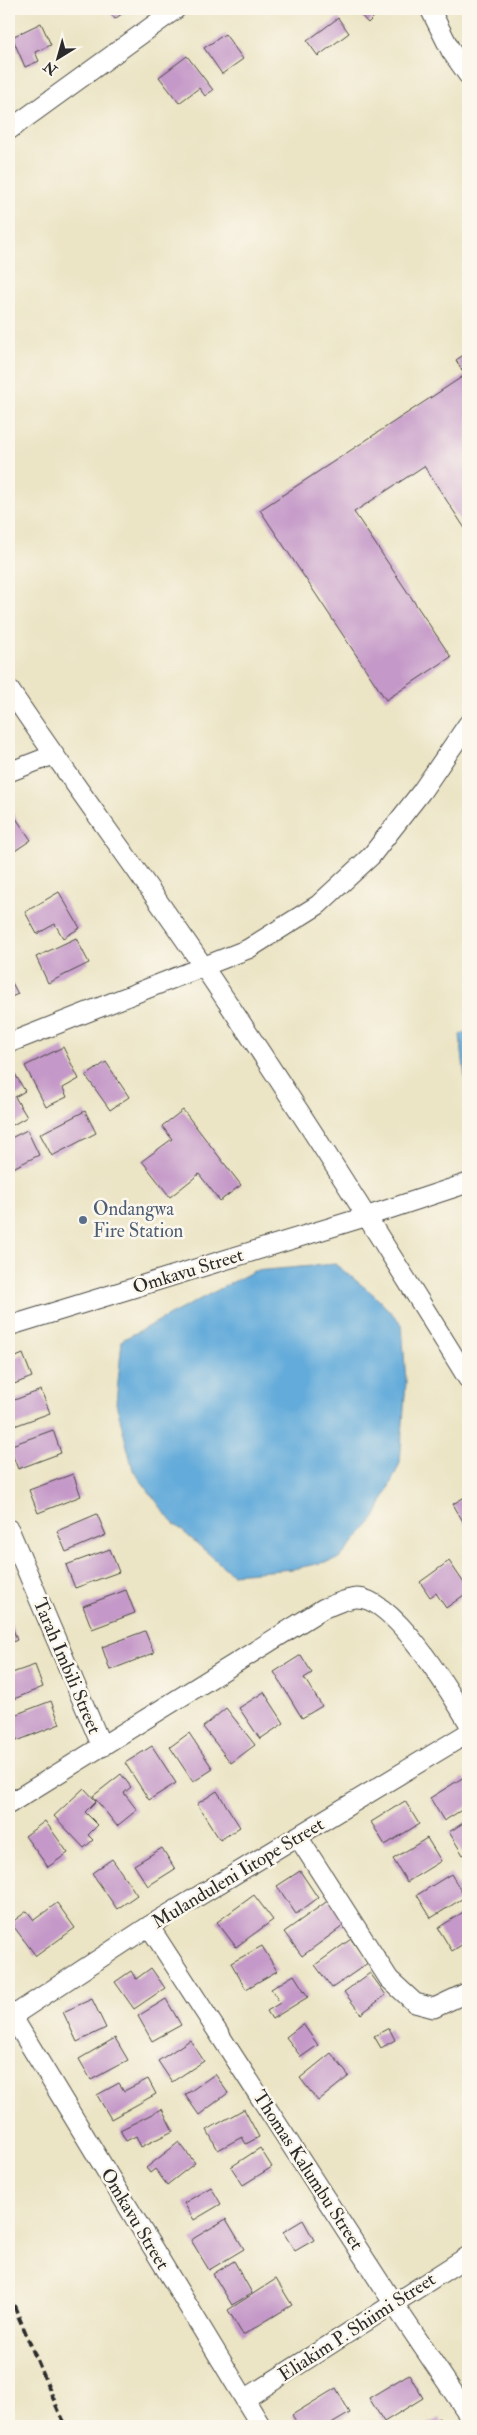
<svg xmlns="http://www.w3.org/2000/svg" width="477" height="2435" viewBox="0 0 477 2435" font-family="'IM FELL Double Pica',serif">
	<rect width="100%" height="100%" fill="#fbf7ec"/>
	<filter id="ink" filterUnits="userSpaceOnUse"><feTurbulence type="fractalNoise" baseFrequency=".02" numOctaves="2"/><feDisplacementMap in="SourceGraphic" scale="10" xChannelSelector="R" yChannelSelector="G"/><feConvolveMatrix kernelMatrix="1 2 1 2 8 2 1 2 1" color-interpolation-filters="sRGB"/></filter>
	<filter id="wash" filterUnits="userSpaceOnUse"><feTurbulence type="fractalNoise" baseFrequency=".0096" numOctaves="4" result="noise"/><feDisplacementMap in="SourceGraphic" scale="20" xChannelSelector="R" yChannelSelector="G"/><feGaussianBlur stdDeviation="1.12" result="paint"/><feColorMatrix in="noise" values="0 0 0 0 0 0 0 0 0 0 0 0 0 0 0 0 0 1.4 0 .05"/><feComposite in="paint" operator="in"/></filter>
	<g filter="url(#wash)">
		<rect width="100%" height="100%" fill="#ebe4c5"/>
		<!-- water -->
		<path fill="#63abda" stroke="#476b82" d="M468,1030V1103L460,1035Z
			M335,1264L373,1294L402,1324L406,1382L400,1463L375,1518L339,1559L293,1569L232,1574L171,1521L133,1470L116,1403L122,1340L254,1271Z"/>
		<g id="blocks">
			<!-- building -->
			<path fill="#c498c8" d="M107,9H128L115,19Z
				M355,9H382L368,23Z
				M338,18L349,33L318,56L307,41Z
				M41,23L51,45L35,52L39,61L25,67L12,37Z
				M225,34L243,59L222,74L204,48Z
				M187,56L213,90L205,96L199,88L179,103L159,77Z
				M468,352V533L424,466L354,512L451,657L386,700L260,510L465,375L456,360Z
				M11,811L31,840L9,855V813Z
				M59,892L80,928L63,938L55,924L37,934L25,912Z
				M76,938L89,963L48,983L36,957Z
				M9,977L18,994L9,998Z
				M63,1047L79,1079L63,1088L67,1097L46,1107L25,1066Z
				M106,1062L129,1097L110,1110L86,1076Z
				M12,1069L25,1091L15,1097L27,1117L9,1127V1071Z
				M183,1110L241,1185L220,1201L199,1174L170,1197L142,1161L172,1139L162,1126Z
				M85,1111L96,1133L52,1156L40,1134Z
				M27,1130L39,1155L9,1170V1139Z
				M23,1354L32,1377L9,1386V1360Z
				M41,1390L50,1413L9,1428V1402Z
				M53,1430L61,1453L18,1469L9,1446Z
				M73,1474L81,1496L38,1513L29,1490Z
				M468,1495V1523L465,1525L453,1504Z
				M97,1514L106,1535L66,1552L57,1531Z
				M110,1549L119,1572L75,1588L66,1565Z
				M449,1561L468,1589V1592L446,1608L436,1593L430,1597L420,1582Z
				M126,1590L135,1613L92,1629L83,1606Z
				M9,1618L17,1640L9,1644Z
				M145,1631L154,1653L110,1670L102,1647Z
				M301,1655L312,1673L304,1678L322,1706L302,1718L274,1672Z
				M35,1665L43,1687L9,1701V1674Z
				M264,1692L284,1723L260,1739L239,1708Z
				M51,1701L60,1724L17,1741L9,1717Z
				M226,1708L255,1745L231,1763L203,1727Z
				M189,1733L213,1769L193,1782L170,1747Z
				M152,1746L176,1783L149,1800L125,1763Z
				M121,1774L131,1787L124,1793L137,1810L117,1826L93,1796Z
				M464,1777L468,1784V1806L444,1821L430,1798Z
				M84,1788L96,1801L85,1812L98,1825L88,1835L93,1840L84,1848L54,1816Z
				M217,1791L240,1827L220,1840L197,1804Z
				M405,1801L419,1824L385,1845L371,1822Z
				M468,1820V1852L463,1855L449,1832Z
				M45,1821L68,1853L48,1867L25,1836Z
				M427,1838L441,1861L407,1882L393,1859Z
				M162,1848L175,1869L148,1886L134,1865Z
				M112,1859L137,1895L117,1909L92,1873Z
				M300,1871L318,1898L296,1914L277,1886Z
				M451,1874L465,1897L431,1918L417,1895Z
				M254,1895L273,1920L236,1947L217,1922Z
				M329,1900L346,1924L302,1956L284,1932Z
				M57,1903L75,1928L36,1956L11,1923L27,1911L34,1920Z
				M468,1909V1941L452,1951L438,1928Z
				M351,1939L368,1963L332,1988L315,1965Z
				M262,1946L277,1971L246,1989L231,1963Z
				M151,1968L165,1988L134,2009L115,1982L131,1971L136,1979Z
				M370,1973L386,1995L361,2014L344,1992Z
				M294,1975L308,1997L272,2019L267,2011L280,2003L271,1989Z
				M92,1999L106,2028L77,2042L63,2012Z
				M166,1999L181,2025L152,2041L138,2016Z
				M303,2024L318,2045L301,2057L286,2037Z
				M389,2028L395,2040L381,2048L374,2036Z
				M115,2038L128,2060L91,2080L79,2059Z
				M190,2040L204,2061L172,2082L158,2061Z
				M331,2053L349,2076L318,2101L300,2078Z
				M215,2074L228,2093L199,2115L185,2095Z
				M148,2079L156,2094L111,2119L97,2095L119,2083L124,2091Z
				M162,2109L173,2131L141,2147L136,2136L126,2141L120,2130Z
				M244,2109L259,2137L246,2144L242,2137L218,2150L207,2130Z
				M179,2142L195,2163L167,2185L155,2169L150,2173L146,2168Z
				M260,2148L272,2167L243,2185L231,2167Z
				M211,2187L221,2204L194,2220L184,2203Z
				M226,2219L244,2249L209,2270L191,2240Z
				M303,2220L314,2240L295,2251L283,2232Z
				M234,2261L252,2293L232,2305L213,2274Z
				M276,2279L292,2305L243,2335L228,2310Z
				M409,2374L423,2398L384,2422L369,2398Z
				M336,2388L350,2413L328,2426H299L292,2415Z
				M439,2418L443,2426H424Z"/>
		</g>
	</g>
	<g filter="url(#ink)">
		<use href="#blocks" fill-opacity="0" stroke="#484742" stroke-width="1"/>
		<g fill="none" stroke-linecap="round" stroke-linejoin="round">
			<defs>
				<path id="minor" d="M430,9L451,51L468,75
					M9,130L176,9
					M9,689C72,783 141,874 205,969C296,1103 383,1241 468,1379
					M9,772L53,755
					M9,1043L248,949L318,905L371,856L422,791L468,724
					M9,1326L368,1216L468,1183
					M9,1529L102,1747
					M9,1804L324,1608C334,1605 347,1598 357,1598C394,1598 450,1692 468,1722
					M298,1837L389,1979L415,2003L434,2008L468,1992
					M149,1926L394,2304L468,2414
					M9,2011L261,2426
					M11,2017L149,1926L468,1733
					M245,2399L468,2256"/>
			</defs>
			<!-- minor casing -->
			<use href="#minor" stroke="#484742" stroke-width="21"/>
			<!-- minor -->
			<use href="#minor" stroke="#fff" stroke-width="19"/>
			<!-- rail -->
			<path stroke="#2b2b2b" stroke-width="4" stroke-dasharray="8 4" stroke-linecap="butt" d="M9,2294L65,2426"/>
		</g>
	</g>
	<!-- markers -->
	<circle fill="#5c6f8a" stroke="#fbf7ec" stroke-width="2" cx="83" cy="1220" r="5"/>
	<g text-anchor="middle" dominant-baseline="central" stroke-width="5" stroke-linejoin="round" paint-order="stroke">
		<!-- service labels -->
		<g font-size="19" fill="#4e5e75" stroke="#fbf7ec" text-anchor="start">
			<text x="93" y="1209">Ondangwa<tspan x="93" dy="22">Fire Station</tspan></text>
		</g>
		<!-- street labels -->
		<g font-size="19" fill="#2b2b2b" stroke="#fbf7ec">
			<text transform="translate(188 1271) rotate(-17)">Omkavu Street</text>
			<text transform="translate(67 1666) rotate(67)">Tarah Imbili Street</text>
			<text transform="translate(238 1873) rotate(-31)">Mulanduleni Iitope Street</text>
			<text transform="translate(308 2170) rotate(57)">Thomas Kalumbu Street</text>
			<text transform="translate(135 2219) rotate(59)">Omkavu Street</text>
			<text transform="translate(357 2327) rotate(-33)">Eliakim P. Shiimi Street</text>
		</g>
	</g>
	<!-- margin -->
	<rect width="477" height="2435" fill="none" stroke="#fbf7ec" stroke-width="30"/>
	<!-- north arrow -->
	<g transform="translate(58 58) rotate(217)" stroke="#fbf7ec" stroke-width="4" paint-order="stroke">
	<path d="M0-4L9 19L0 12L-9 19Z" fill="#2b2b2b"/>
	<text y="-8" font-size="14" font-weight="bold" text-anchor="middle" fill="#2b2b2b">N</text>
	</g>
</svg>
